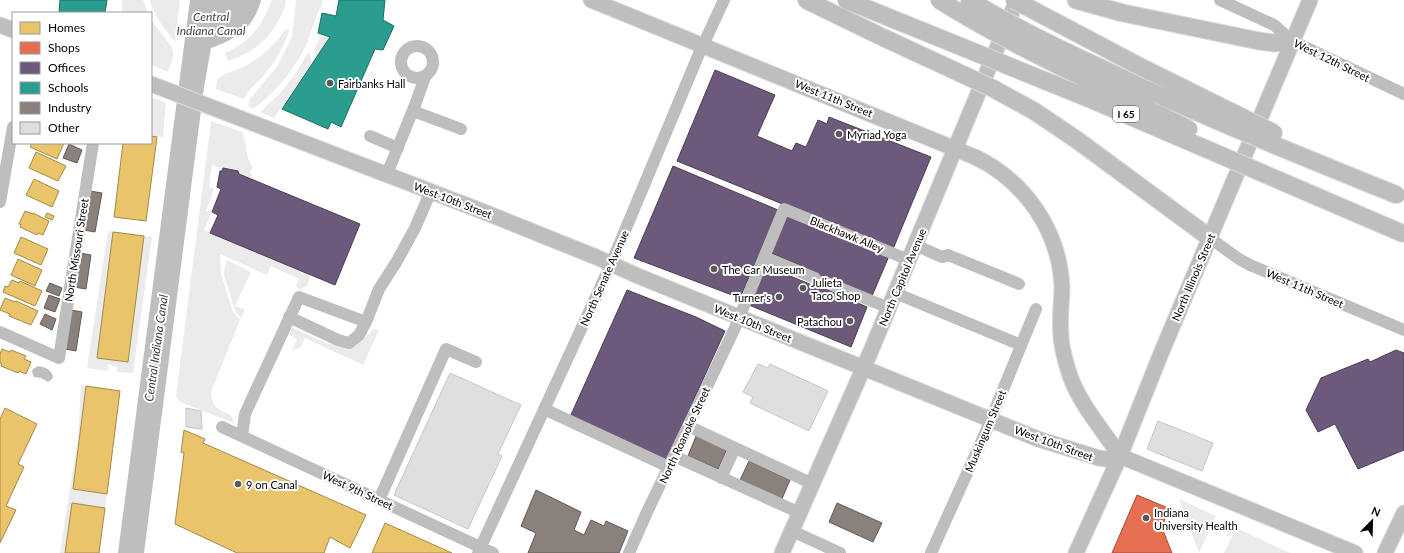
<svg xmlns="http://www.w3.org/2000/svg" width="1404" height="553" viewBox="0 0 1404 553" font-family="Lato,sans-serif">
	<rect width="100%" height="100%" fill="#fff"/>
	<!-- green -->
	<path fill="#ebebeb" d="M122,0H143L148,13H122Z
		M150,0H180L175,42C165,29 154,17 150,0Z
		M272,0H286C286,6 283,12 280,18C269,40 252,53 228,61L225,53C252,40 261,27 272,0Z
		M296,0H323C322,8 317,12 315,20C312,27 310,36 307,43C295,69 276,92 253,109L248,106L250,99L278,65L292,37Z
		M151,19C154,25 173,47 173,50C174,57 170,66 168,72L151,65Z
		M286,29L289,31V32C283,48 275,62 264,75C257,83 248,89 244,99L216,89L217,80C224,72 232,72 241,68C260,59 274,46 286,29Z
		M326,35L330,37L316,58C313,49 317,39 326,35Z
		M309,51L312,62L274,118L262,113L261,111C268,104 276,98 282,91C293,78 301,65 309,51Z
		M151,97L166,103L163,137L151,136Z
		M211,121L242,132C248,144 244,156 253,167L250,172L252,174L250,178L212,165L209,187L214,189L206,211L212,212L204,230L311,275L307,286L300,290L296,286L299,279L271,266L267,275L220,254L221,274L233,312L240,320L211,392C213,408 217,409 231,415L234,423L180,402L176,396Z
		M108,231L152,237L133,373L117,372V367L108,364V371L87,368Z
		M227,260L251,272L235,306L245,310L241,318L235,311L224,275V270Z
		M292,328C306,333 329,346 342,347C355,349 366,337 373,329L379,330L363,365L305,338L300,348L292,350L297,339L289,335Z
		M81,385L93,388L86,387L73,489L107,494L105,508L72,503L65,553H60L78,437Z
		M1179,499L1216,516L1199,553Z
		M1236,528L1290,553H1224Z"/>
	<!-- water -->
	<path fill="#bebebe" d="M190,0H261C254,28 236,39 211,48L204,87L144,553H118Z
		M38,366C45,367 52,370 53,377L52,379L48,382L41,378L34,377L32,372L33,369Z"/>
	<!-- homes -->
	<path fill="#e9c46a" stroke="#a3894a" d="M151,136L157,137L146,221L114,217L123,143H151Z
		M32,143H64L57,159L30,147Z
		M36,152L66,166L58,181L29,168Z
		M34,179L59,191L52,207L26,195Z
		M25,211L33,214V213L49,221L43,235L38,233L37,235L20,227L21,225L19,224Z
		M47,213L54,216L52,220L45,217Z
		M113,232L144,236L128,362L97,358Z
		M21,237L48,249L41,265L14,253Z
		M18,259L42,270L35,286L11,275Z
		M12,280L19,283L20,281L42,291L35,306L3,292L5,286L8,287Z
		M5,298L15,302L16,301L38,311L31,325L9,316L10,314L0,310Z
		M2,349L10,352L11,350L26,356L24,359L31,362L26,374L19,371L18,373L1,366L2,364L0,363V354Z
		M86,386L120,391L107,494L73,489Z
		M5,408L37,424L18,464L24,467L6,506L16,510L0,543V419Z
		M184,430L205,439L203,443L366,515L350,548L330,537L324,553H237L175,524L184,453L181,452Z
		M72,503L105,508L99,553H65Z
		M385,523L452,553H372Z"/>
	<!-- shops -->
	<path fill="#e76f51" stroke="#a24e39" d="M1137,495L1168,508L1162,528L1172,553H1112Z"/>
	<!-- offices -->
	<path fill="#6d597a" stroke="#4c3e55" d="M715,70L775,95L757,136L792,151L796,143L806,147L818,120L827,124L829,117L931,157L893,249L677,161Z
		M673,166L778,210L740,298L634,258Z
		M223,168L238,171L239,174L360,224L335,285L210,233L218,215L212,212L221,189L217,187L220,171H222Z
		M787,214L889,256L872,296L827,277L823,288L867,307L851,347L749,305L766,266L812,285L818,273L771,253Z
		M627,290L696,317L725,331L666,461L570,417Z
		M1396,350L1404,353V450L1358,469L1335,424L1318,432L1306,410L1321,378L1368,359L1370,362Z"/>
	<!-- schools -->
	<path fill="#2a9d8f" stroke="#1d6e64" d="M60,0H107L105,13H59Z
		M339,0H385L383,20L394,26L383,50L375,49L341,127L331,122L328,129L282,109L330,37L318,33L322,13L336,16Z"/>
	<!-- industry -->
	<path fill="#8a817c" stroke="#615a57" d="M69,144L82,150L77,163L63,158Z
		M90,191L102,193L95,232L84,230Z
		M80,253L91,255L86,289L74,287Z
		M50,283L62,288L59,296L46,291Z
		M49,295L60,299L55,312L44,308Z
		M71,310L82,312L76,351L65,349Z
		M45,314L56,319L52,330L40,324Z
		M696,436L727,449L718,469L688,456Z
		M749,461L790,480L781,501L739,482Z
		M536,490L581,512L574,530L584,535L591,520L604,526L606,521L628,531L619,553H528L536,533L521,526Z
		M837,503L882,523L873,542L829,522Z"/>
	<!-- building -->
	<path fill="#dfdfdf" stroke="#c6c6c6" d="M758,364L768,368L770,364L828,391L809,431L750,403L753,397L743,392Z
		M450,373L521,405L498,454L502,456L468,529L394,495Z
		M186,408L201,411L202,429L186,427Z
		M1158,421L1213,443L1202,471L1147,449Z"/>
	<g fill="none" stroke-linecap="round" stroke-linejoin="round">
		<defs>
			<path id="major" d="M591,0L975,157C1025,181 1059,230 1062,286C1062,302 1059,319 1061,335C1061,348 1066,363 1070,376C1081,406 1103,430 1120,456
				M0,25L13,30
				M151,84L479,210L596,257L638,276L1038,439L1099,458L1106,459L1120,456L1355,553
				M782,553L870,353L1017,0
				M1076,553L1120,456L1162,351L1310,0
				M1385,553L1404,513"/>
			<path id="highway" d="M1076,0L1123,13L1259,41L1274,43L1292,41
				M1077,140L1210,238"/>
		</defs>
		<!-- major casing -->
		<use href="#major" stroke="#dbdbdb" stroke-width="17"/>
		<!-- highway casing -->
		<use href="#highway" stroke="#dbdbdb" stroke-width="19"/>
		<!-- minor -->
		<path stroke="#bebebe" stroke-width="12" d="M1220,0L1274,25L1292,41L1404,94
			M401 62a16 16 0 1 1 32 0a16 16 0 1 1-32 0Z
			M413,111L461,129
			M370,136L398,148
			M387,174L415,105L425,77
			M0,202L13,127
			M1210,238L1239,259L1250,265L1404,330
			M915,245L942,257L948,255L1019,284
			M764,257L815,278
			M825,282L889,308
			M895,293L1021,345
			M289,317L338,340L349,343L359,335L366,322L379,289L397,261L415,228L431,191
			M0,332L59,358L93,143
			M544,409L669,467
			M688,426L813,484
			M222,427L493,553
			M242,436L245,414L299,297L366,322
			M674,456L800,513
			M721,478L735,448
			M379,500L446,349L476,362
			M792,531L840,553
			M478,553L611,264L698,56L724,0
			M629,553L647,512L734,330L784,209L909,260
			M931,553L987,429L1036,309"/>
		<!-- major -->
		<use href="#major" stroke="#bebebe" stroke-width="15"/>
		<!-- highway -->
		<use href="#highway" stroke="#bebebe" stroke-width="17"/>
		<defs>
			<path id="highway-bridge" d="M806,0L880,36L992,88L1034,111L1077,140
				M846,0L1090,99L1404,234
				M939,0C1019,50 1105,87 1189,129
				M969,0C1012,26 1057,48 1103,69C1199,115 1298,155 1397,195
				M1014,0L1137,65L1274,133"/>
		</defs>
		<!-- highway-bridge casing -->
		<use href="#highway-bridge" stroke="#dbdbdb" stroke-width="19" stroke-linecap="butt"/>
		<!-- highway-bridge -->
		<use href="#highway-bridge" stroke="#bebebe" stroke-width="17"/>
	</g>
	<!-- markers -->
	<g fill="#595959" stroke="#fff" stroke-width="1.5">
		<circle cx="330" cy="83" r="4"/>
		<circle cx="839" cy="134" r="4"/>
		<circle cx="714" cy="269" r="4"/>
		<circle cx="803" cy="288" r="4"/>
		<circle cx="779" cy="297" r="4"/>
		<circle cx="850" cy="321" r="4"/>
		<circle cx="238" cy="484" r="4"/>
		<circle cx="1146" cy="518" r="4"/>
	</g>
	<g text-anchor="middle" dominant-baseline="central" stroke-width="4" stroke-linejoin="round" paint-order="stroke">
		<!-- shield labels -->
		<rect fill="#fff" stroke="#4c4c4c" stroke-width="1" x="1113" y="106" width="26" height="16" rx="3"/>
		<g font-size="10" font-weight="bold" fill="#000">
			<text x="1126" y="114">I 65</text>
		</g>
		<!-- street labels -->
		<g font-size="11" fill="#000" stroke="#fff">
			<text transform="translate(1332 60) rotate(26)">West 12th Street</text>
			<text transform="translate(834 98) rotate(22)">West 11th Street</text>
			<text transform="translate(453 200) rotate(21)">West 10th Street</text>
			<text transform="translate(847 234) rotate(22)">Blackhawk Alley</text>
			<text transform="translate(76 250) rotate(-81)">North Missouri Street</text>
			<text transform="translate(902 277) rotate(-67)">North Capitol Avenue</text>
			<text transform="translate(1193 277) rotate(-67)">North Illinois Street</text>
			<text transform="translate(604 278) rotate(-66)">North Senate Avenue</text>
			<text transform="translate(1305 288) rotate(23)">West 11th Street</text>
			<text transform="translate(753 323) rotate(22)">West 10th Street</text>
			<text transform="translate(985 431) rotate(-67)">Muskingum Street</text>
			<text transform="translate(684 435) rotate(-65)">North Roanoke Street</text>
			<text transform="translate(1054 443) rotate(20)">West 10th Street</text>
			<text transform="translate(358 490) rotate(25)">West 9th Street</text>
		</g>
		<!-- poi labels -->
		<g font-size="11" fill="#000" stroke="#fff" text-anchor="start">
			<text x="338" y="83">Fairbanks Hall</text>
			<text x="847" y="134">Myriad Yoga</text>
			<text x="722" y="269">The Car Museum</text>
			<text x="811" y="282">Julieta<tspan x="811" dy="13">Taco Shop</tspan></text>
			<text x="771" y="297" text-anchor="end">Turner's</text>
			<text x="842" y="321" text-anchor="end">Patachou</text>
			<text x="246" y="484">9 on Canal</text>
			<text x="1154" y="512">Indiana<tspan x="1154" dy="13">University Health</tspan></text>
		</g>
		<!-- water labels -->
		<g font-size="12" font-style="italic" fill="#434343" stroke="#fff">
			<text x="211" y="16">Central<tspan x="211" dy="14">Indiana Canal</tspan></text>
			<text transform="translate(156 348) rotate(-82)">Central Indiana Canal</text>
		</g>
	</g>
	<!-- legend -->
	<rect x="12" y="12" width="140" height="132" fill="#ffffff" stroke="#999999"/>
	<rect x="20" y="22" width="20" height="12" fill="#e9c46a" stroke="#999999"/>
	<text x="48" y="32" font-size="12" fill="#000000">Homes</text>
	<rect x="20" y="42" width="20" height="12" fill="#e76f51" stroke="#999999"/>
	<text x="48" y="52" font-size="12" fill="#000000">Shops</text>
	<rect x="20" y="62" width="20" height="12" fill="#6d597a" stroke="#999999"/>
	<text x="48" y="72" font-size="12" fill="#000000">Offices</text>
	<rect x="20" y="82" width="20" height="12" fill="#2a9d8f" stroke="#999999"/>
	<text x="48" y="92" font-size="12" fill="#000000">Schools</text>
	<rect x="20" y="102" width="20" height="12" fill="#8a817c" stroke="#999999"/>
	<text x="48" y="112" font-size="12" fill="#000000">Industry</text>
	<rect x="20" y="122" width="20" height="12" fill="#dfdfdf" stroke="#999999"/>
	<text x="48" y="132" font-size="12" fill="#000000">Other</text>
	<!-- north arrow -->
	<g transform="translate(1372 521) rotate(23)" stroke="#ffffff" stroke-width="3" paint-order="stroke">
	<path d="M0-3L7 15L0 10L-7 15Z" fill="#000000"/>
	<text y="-6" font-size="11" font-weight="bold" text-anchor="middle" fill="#000000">N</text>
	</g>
</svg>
